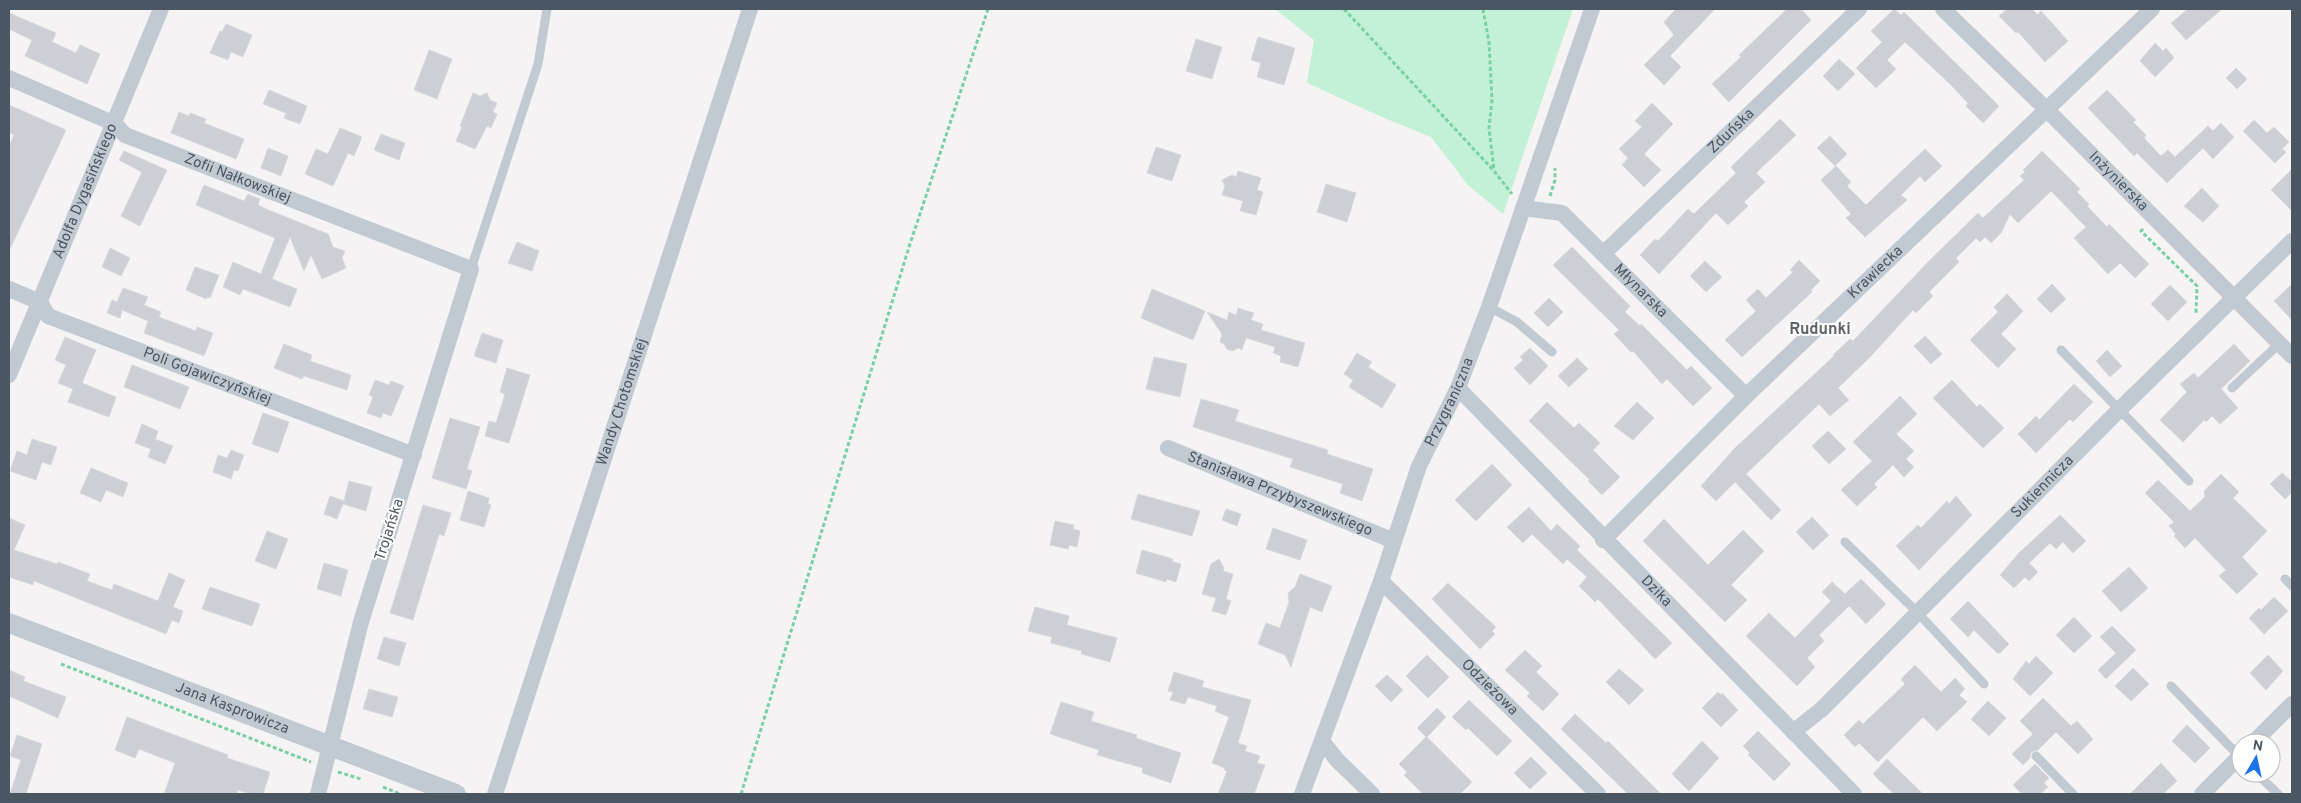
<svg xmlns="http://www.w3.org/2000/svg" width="2301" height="803" viewBox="0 0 2301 803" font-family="Overpass,sans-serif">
	<rect width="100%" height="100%" fill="#f5f3f3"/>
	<!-- green -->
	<path fill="#c3f1d5" d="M1275,9H1573L1503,214L1468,185L1431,137L1384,118L1307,83L1314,40Z"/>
	<!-- building -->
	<path fill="#cdcfd5" stroke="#d7d9de" d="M1676,9H1715L1670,56L1681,67L1664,85L1644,65L1674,35L1664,22Z
		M1787,9H1801L1811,20L1729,102L1712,84L1741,57L1739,55Z
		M1894,9L1901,15L1904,12L1999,106L1983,123L1966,106L1968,103L1949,83L1905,42L1887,60L1896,69L1876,88L1856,68L1882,42L1871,31Z
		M2007,9H2032L2038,15L2041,11L2068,41L2045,62L2018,32L2016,33L1999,16Z
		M2188,9H2222L2186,40L2171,23Z
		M9,13L56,33L52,42L76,53L80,45L100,54L87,84L25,56L32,40L9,29Z
		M226,24L252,35L243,57L231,52L228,60L210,53L220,31L222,32Z
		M1258,37L1295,48L1284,85L1257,77L1261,63L1251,60Z
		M1196,39L1222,47L1212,79L1186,71Z
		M2155,43L2163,51L2166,48L2174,58L2155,77L2140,61Z
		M429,50L452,59L437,99L414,90Z
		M1839,59L1855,74L1838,91L1823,76Z
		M2236,68L2247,79L2237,89L2226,78Z
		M269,90L307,106L300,124L284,118L286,113L263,104Z
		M2107,90L2136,120L2133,122L2146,135L2144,138L2161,156L2168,150L2175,157L2208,126L2213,131L2221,123L2234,137L2213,159L2203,148L2167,183L2137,153L2134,156L2088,108Z
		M473,93L480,96L487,93L490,100L497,103L493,112L497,114L491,128L487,126L475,149L456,141L462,127L460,126Z
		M1652,103L1673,124L1644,154L1661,170L1644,187L1622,165L1628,158L1619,149L1642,127L1635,121Z
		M9,105L66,130L9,251V147L14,135L9,132Z
		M179,112L189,116L190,113L206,119L204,123L244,139L236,159L171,133Z
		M1780,119L1796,135L1756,173L1765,182L1744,202L1748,206L1728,225L1716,213L1659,274L1640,255L1655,239L1658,241L1688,209L1694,214L1736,173L1731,167Z
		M2254,120L2267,133L2274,127L2289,142L2282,149L2286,152L2275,163L2243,131Z
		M340,128L362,137L354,156L348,153L333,186L305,174L316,149L328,154Z
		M381,134L405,143L399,160L374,150Z
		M1830,136L1847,154L1835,166L1817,148Z
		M1156,147L1181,155L1172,181L1147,173Z
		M268,148L288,156L281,176L261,168Z
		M1925,149L1942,166L1925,182L1920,176L1901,195L1907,200L1865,237L1846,218L1851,214L1821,180L1836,166L1851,182L1847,186L1866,205Z
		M124,151L167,170L140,226L121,216L142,172L119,160Z
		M2042,151L2080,189L2077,192L2089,204L2087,206L2107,227L2109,224L2149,264L2135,278L2120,263L2108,274L2074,238L2086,227L2051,191L2018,223L2010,214L2001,233L1991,243L1985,237L1980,242L1976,238L1956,258L1959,262L1929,292L1933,296L1916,313L1913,310L1870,357L1838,388L1849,400L1830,416L1819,404L1746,474L1781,510L1771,520L1735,482L1716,501L1701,486L1735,448L1834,356L1833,355L1850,339L1853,341L1929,261L1978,213L1983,218L2024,180L2020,176L2025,172L2023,170Z
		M2292,169V211L2271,190Z
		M1238,171L1261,178L1257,190L1263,192L1256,215L1240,211L1243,201L1222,195L1225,186L1222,180L1232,175L1236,177Z
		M1326,184L1356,193L1347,222L1317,212Z
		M204,185L244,201L248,194L260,199L258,205L266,209L328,234L333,247L345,251L342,258L346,268L322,279L311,255L304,271L290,237L272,279L297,289L290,307L243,289L240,295L223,287L233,262L261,274L275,238L196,205Z
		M2202,188L2219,206L2203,222L2184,206Z
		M517,242L539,251L532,271L508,263Z
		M1572,247L1630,306L1625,312L1640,326L1641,324L1687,370L1691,366L1712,388L1693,406L1667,379L1662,384L1633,351L1631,352L1614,334L1619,330L1553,265Z
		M110,248L130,258L121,276L102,267Z
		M1799,260L1820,281L1811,290L1812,292L1742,357L1725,340L1756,311L1746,300L1758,289L1766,298L1793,272L1790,270Z
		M1705,261L1722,277L1706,292L1690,276Z
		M195,267L219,275L210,298L207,297L206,299L186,290Z
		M2052,284L2066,299L2051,313L2037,299Z
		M2292,284V320L2274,301Z
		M2170,285L2187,302L2168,321L2151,304Z
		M123,288L148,297L144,305L161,312L159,317L196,331L197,327L213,333L204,356L144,333L148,321L122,310L120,318L107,313L112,300L117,302Z
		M1152,289L1205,311L1193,340L1141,318Z
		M2007,294L2023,311L2001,334L2016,349L1998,368L1970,340L1998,312L1994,307Z
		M1549,298L1563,312L1548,327L1534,313Z
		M1238,308L1254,313L1251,320L1263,324L1261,330L1305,343L1298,367L1280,362L1281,356L1273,353L1275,347L1246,338L1242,350L1238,348L1233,351L1227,349L1224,344L1220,342L1222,334L1207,312L1227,320L1229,312L1236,315Z
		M482,333L503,340L496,363L474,356Z
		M1925,336L1942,354L1931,364L1914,346Z
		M65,337L96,350L82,383L116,397L109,417L68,402L73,389L58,383L66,365L55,360Z
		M284,344L312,355L310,361L351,375L347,390L304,376L302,379L274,368Z
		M2234,344L2250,361L2221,389L2238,408L2220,424L2212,416L2206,422L2204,420L2183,442L2160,420L2187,392L2180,384L2194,373L2198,378Z
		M1530,348L1548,366L1530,385L1514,368L1523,360L1520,357Z
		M2107,350L2122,366L2110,377L2096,361Z
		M1357,353L1372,362L1368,367L1396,385L1382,408L1349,387L1353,380L1344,374Z
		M1154,357L1187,364L1180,397L1146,389Z
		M1577,358L1588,369L1569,387L1558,376Z
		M132,365L189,387L180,409L124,387Z
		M507,368L530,375L509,443L485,436L489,421L496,423L505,394L500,392Z
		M375,380L389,385L391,381L404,386L391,416L383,413L381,418L367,413L373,397L369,395Z
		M1952,380L1977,407L1980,404L2004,428L1983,448L1933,398Z
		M2074,384L2093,402L2073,422L2070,419L2036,453L2018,434L2036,416L2039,420Z
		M1900,396L1917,414L1896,434L1914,451L1906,459L1914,467L1904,477L1893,465L1874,484L1877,487L1857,506L1841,490L1872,461L1853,442Z
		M1201,399L1239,410L1235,421L1328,450L1327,454L1373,469L1362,501L1340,493L1343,484L1290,467L1293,459L1193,427Z
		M1547,402L1574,428L1579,423L1600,443L1593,450L1620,477L1602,495L1588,481L1590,480L1529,421Z
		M1637,402L1654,418L1633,440L1614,426Z
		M263,413L289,422L278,453L252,444Z
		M450,418L480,427L467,469L472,471L466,489L432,478Z
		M142,424L158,431L155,440V439L173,446L165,464L148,457L151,449L135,443Z
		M1828,431L1846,449L1829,464L1812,446Z
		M32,439L57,447L51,465L42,462L36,480L10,471L17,451L27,455Z
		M231,450L244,455L238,471L234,470L231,479L213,472L218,455L227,458Z
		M1492,464L1512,485L1476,521L1455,500Z
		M91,468L128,483L123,497L106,490L101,502L80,493Z
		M2282,473L2292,482V492L2285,499L2270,484Z
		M2221,474L2239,492L2233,498L2267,531L2242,557L2258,574L2237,594L2219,576L2226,570L2195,538L2185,548L2174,536L2176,534L2169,526L2174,522L2145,493L2158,480L2190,511L2205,497L2204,491Z
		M349,481L372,487L366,511L343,504L337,519L324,514L330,496L344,501Z
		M468,491L489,498L488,504L491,505L484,527L460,520Z
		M1138,494L1200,511L1192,536L1131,519Z
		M1956,496L1972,515L1919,570L1896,546L1918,525L1921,528L1947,501L1949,504Z
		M423,505L451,513L444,536L439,534L413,620L390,613Z
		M1529,507L1551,531L1557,524L1580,546L1577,550L1672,643L1655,659L1598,599L1595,602L1579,586L1587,577L1567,559L1563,564L1532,534L1523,543L1507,527Z
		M1226,509L1241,514L1237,526L1222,520Z
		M2060,515L2086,541L2073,553L2063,542L2056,549L2050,543L2029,563L2038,572L2029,581L2025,577L2014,588L2000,575L2019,553Z
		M1812,517L1829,535L1813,550L1796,532Z
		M9,518L25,525L14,550L57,564L58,562L90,574L87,581L112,590L114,584L158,601L169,573L185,580L173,607L183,611L179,623L172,620L166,634L34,581L33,585L9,577Z
		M1664,519L1708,565L1743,530L1764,551L1731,585L1747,600L1725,622L1643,541Z
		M1055,521L1074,525L1073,529L1080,531L1077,547L1069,545L1068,549L1050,545Z
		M1273,528L1307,540L1300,560L1266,549Z
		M267,531L288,539L276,569L255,561Z
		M1142,550L1173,559L1172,562L1181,564L1176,582L1167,579L1166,582L1136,573Z
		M1219,559L1224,568L1223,571L1233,574L1226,599L1231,601L1226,615L1212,611L1216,598L1202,594L1211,564Z
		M324,563L348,570L341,596L317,589Z
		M2129,567L2148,588L2121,612L2102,591Z
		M1300,574L1332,586L1322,612L1310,607L1291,667L1285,655L1258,644L1266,623L1280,628L1289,602L1288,593L1295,587Z
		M1861,579L1886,604L1866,624L1849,606L1819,635L1824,641L1807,658L1815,667L1797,686L1746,636L1769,613L1795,638L1831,601L1822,592L1832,582L1845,594Z
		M1448,583L1496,627L1492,631L1495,634L1480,649L1432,599Z
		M210,587L260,604L252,626L202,609Z
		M2274,597L2288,611L2264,634L2249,618L2259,608L2261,610Z
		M1968,601L2009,644L2000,653H1997L1974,630L1968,637L1950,619Z
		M1035,607L1069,616L1067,625L1117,638L1110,662L1081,654L1082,651L1051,643L1052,637L1028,631Z
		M2074,617L2092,636L2074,653L2056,635Z
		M2112,626L2136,650L2106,679L2098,670L2116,653L2100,637Z
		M384,637L406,643L399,666L377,659Z
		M1525,650L1542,666L1536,672L1559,694L1543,711L1527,696L1530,693L1505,670Z
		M1427,655L1449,677L1428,698L1406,676Z
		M2268,655L2283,671L2266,690L2250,673Z
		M2036,656L2053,673L2030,696L2013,679L2026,661L2029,664Z
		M1915,665L1941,692L1955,678L1965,689L1959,695L1967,702L1937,731L1923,717L1878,762L1859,743L1855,747L1844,735L1859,720L1863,724L1905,684L1901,679Z
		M2133,668L2149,684L2131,701L2115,686Z
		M1619,669L1644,690L1629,705L1606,682Z
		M9,670L25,677L23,681L66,697L58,718L9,696Z
		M1174,672L1204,681L1202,687L1251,700L1238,743L1247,746L1245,751L1260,756L1257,763L1265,765L1254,794H1218L1227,771L1224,770L1225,768L1212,763L1229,717L1215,711L1217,706L1188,697L1185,704L1170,700L1173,692L1168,691Z
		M1387,675L1403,690L1391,702L1375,686Z
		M369,689L398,697L392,717L363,709Z
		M1718,692L1721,695L1722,693L1738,710L1721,727L1702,708Z
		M2043,698L2071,726L2077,721L2093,739L2078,754L2056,732L2038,750L2031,752L2030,758L2023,765L2012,754L2033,734L2020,721Z
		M1469,700L1512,741L1497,756L1468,728L1466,730L1452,717Z
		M1988,701L2006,718L1989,736L1971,719Z
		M1061,702L1094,712L1091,721L1137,735L1136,738L1181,753L1171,783L1142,773L1143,768L1097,755L1099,750L1050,734Z
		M1437,708L1446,717L1427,737L1472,782L1460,794H1423L1404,775L1407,772L1399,764L1426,737L1417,728Z
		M1575,714L1606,743L1608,741L1661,794H1628L1561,729Z
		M127,717L228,755L227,758L270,772L263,794H251L238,790L237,794H164L175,763L139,749L135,758L115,750Z
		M2187,725L2210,748L2195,763L2172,741Z
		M1758,731L1791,764L1774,781L1748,755L1750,753L1743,746Z
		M17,735L42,744L26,794H10L21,760L10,756Z
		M1702,741L1719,758L1689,791L1672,774Z
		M1531,757L1547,773L1530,789L1514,773Z
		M1887,759L1923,794H1894L1873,774Z
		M2161,763L2177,781L2163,794H2130Z
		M2035,764L2049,778L2044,783L2048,787L2040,794H2022L2013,785Z"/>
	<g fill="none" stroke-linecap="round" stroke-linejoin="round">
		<!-- path -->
		<path stroke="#7ad0a6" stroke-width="3" stroke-dasharray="4 2.5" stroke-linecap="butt" d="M1344,9L1494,171L1512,194
			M1483,9L1489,42L1492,100L1489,128L1494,170
			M1550,196L1555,180V168
			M2143,229L2141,231L2197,286L2196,313
			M61,664L311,762
			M338,772L361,779
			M383,787L400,794
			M741,794L909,247L988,9"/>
		<!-- service -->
		<path stroke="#c1cad2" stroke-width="9" d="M471,269L538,64L547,9
			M1489,307L1517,322L1552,352
			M2061,350L2189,481
			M2232,388L2280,343
			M1845,542L1917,612L1984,684
			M2285,579L2292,586
			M2171,686L2241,758
			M2036,756L2073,794
			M2256,773L2278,794"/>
		<!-- minor -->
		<g stroke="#c1cad2" stroke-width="16">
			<path id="s1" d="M1943,9L2047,110L2292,356"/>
			<path id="s2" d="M9,78L115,124L125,135L471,269L361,622L318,794"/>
			<path id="s3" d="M1523,208L1562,213L1746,396"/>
			<path id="s4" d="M1604,253L1859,9"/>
			<path id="s5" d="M9,289L40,302L48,316L414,455"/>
			<path id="s6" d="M9,375L161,9"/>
			<path id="s7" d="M1458,388L1854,794"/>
			<path id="s8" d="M1168,448L1394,541"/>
			<path id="s9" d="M1603,540L1746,396L2152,9"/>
			<path id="s10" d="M1381,581L1598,794"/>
			<path id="s11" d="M1793,732L1822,709L2118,411L2292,241"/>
			<path d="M1322,741L1337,760L1372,794"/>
			<path d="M2253,743L2292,704"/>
			<path id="s12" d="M495,794L750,9"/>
			<path id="s13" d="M1302,794L1381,581L1419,466L1458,388L1489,307L1592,9"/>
			<path d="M2202,794L2241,755"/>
		</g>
		<!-- tertiary -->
		<path stroke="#c1cad2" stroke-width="20" id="s14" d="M9,623L456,794"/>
	</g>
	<g text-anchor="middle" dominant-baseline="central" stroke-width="4" stroke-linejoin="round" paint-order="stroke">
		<!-- street labels -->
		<g font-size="15" fill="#4a5661" stroke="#fff">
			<text stroke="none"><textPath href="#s4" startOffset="176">Zduńska</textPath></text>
			<text stroke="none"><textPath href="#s2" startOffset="251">Zofii Nałkowskiej</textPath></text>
			<text stroke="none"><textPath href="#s1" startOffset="246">Inżynierska</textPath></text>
			<text stroke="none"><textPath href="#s6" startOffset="199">Adolfa Dygasińskiego</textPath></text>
			<text stroke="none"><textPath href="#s9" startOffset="382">Krawiecka</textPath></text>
			<text stroke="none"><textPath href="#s3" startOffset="150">Młynarska</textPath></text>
			<text stroke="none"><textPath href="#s5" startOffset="220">Poli Gojawiczyńskiej</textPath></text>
			<text stroke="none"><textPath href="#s12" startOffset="412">Wandy Chotomskiej</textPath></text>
			<text stroke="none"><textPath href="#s13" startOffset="419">Przygraniczna</textPath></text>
			<text stroke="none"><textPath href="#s11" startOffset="350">Sukiennicza</textPath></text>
			<text stroke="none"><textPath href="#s8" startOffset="121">Stanisława Przybyszewskiego</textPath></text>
			<text transform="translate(390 530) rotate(-72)">Trojańska</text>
			<text stroke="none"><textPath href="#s7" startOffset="284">Dzika</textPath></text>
			<text stroke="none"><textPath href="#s10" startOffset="152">Odzieżowa</textPath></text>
			<text stroke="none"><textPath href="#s14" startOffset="239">Jana Kasprowicza</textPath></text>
		</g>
		<!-- neighbourhood labels -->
		<g font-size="16" font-weight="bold" fill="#5f6368" stroke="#fff">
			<text x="1820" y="330">Rudunki</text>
		</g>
	</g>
	<!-- border -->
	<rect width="2301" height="803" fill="none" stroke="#4a5661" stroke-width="20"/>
	<!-- north arrow -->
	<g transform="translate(2256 758) rotate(9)"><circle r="24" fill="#ffffff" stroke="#b7bbc0"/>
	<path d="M0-4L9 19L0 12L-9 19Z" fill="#1a73e8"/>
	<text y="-8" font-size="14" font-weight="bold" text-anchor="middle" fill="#4a5661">N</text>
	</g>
</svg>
